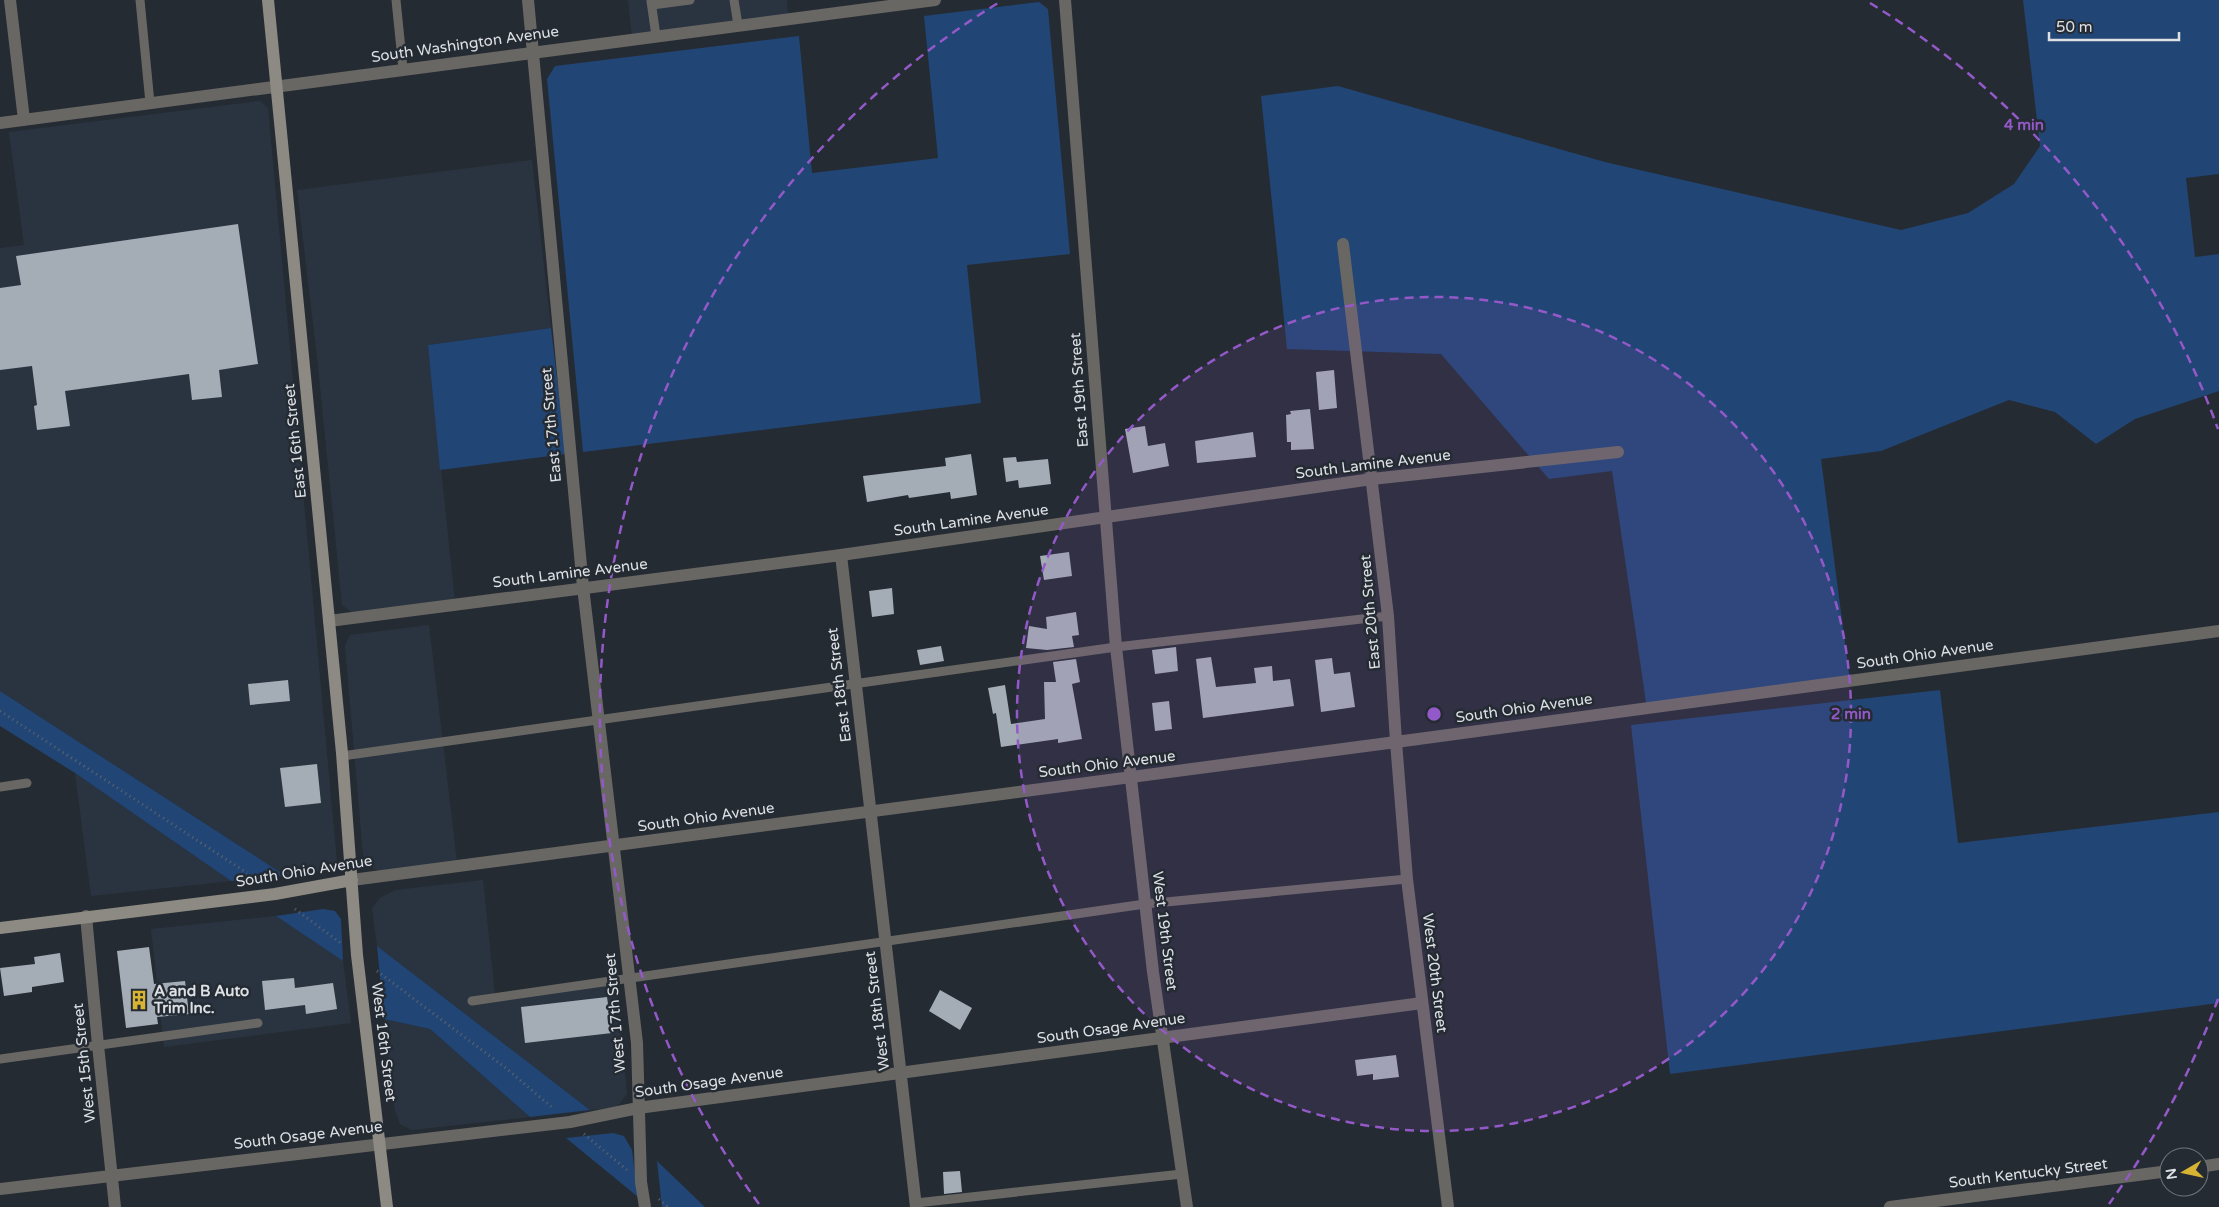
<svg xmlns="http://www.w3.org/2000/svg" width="2219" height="1207" viewBox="0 0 2219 1207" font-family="'Varela Round',sans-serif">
	<rect width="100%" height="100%" fill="#252b33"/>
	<!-- built -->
	<path fill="#2a3441" d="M628,0H787L788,17L632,36Z
		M260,101L268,108L337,863L329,870L286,876L0,691V248L24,245L9,132Z
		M532,160L551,328L428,345L455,602L353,613L342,605L317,356L297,190Z
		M429,625L457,862L379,871L369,866L363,854L345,646L350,635Z
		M75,773L231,881L91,896Z
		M483,880L495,995L617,981L627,1094L617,1107L590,1110L377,946L372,908L380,898L396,890Z
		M276,916L343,961L351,1023L164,1047L151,929Z
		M384,1019L430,1029L530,1117L412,1130L400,1124L395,1111Z"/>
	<!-- green -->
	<path fill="#214574" d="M2023,0H2219V174L2186,178L2195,257L2219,254V391L2135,419L2096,444L2055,412L2009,400L1881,451L1821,459L1850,681L1647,709L1612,471L1549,479L1441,354L1287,349L1261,96L1338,86L1605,162L1901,230L1968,213L2014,184L2040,146Z
		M1039,2L1048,9L1070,254L967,265L981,403L583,452L547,79L555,66L799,36L812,173L938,158L924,16Z
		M551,328L566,454L440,470L428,345Z
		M1940,690L1958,843L2219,812V1003L1670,1074L1631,725Z
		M0,691L286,876L231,881L75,773L0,726Z
		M323,909L335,911L341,919L343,961L276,916Z
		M377,946L590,1110L530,1117L430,1029L384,1019Z
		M613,1133L624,1136L632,1150L638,1197L566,1138Z
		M657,1161L705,1207H662Z"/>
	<!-- building -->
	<path fill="#a4acb6" d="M238,224L258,364L219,370L222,397L192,400L189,374L65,391L70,426L37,430L34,406L37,405L32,366L0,370V288L21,285L16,256Z
		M1334,370L1337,408L1319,410L1316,372Z
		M1310,409L1314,449L1291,450V442H1287L1286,415L1291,414L1290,411Z
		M1145,426L1148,446L1165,443L1169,466L1133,473L1125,429Z
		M1253,432L1256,457L1197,463L1195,441Z
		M971,454L977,495L951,499L950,492L909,498L908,495L867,502L863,476L946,466L945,458Z
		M1016,457L1017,462L1048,459L1051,484L1019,488L1018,480L1006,482L1003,458Z
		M1069,552L1072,576L1044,580L1040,556Z
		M892,588L894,614L872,617L869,591Z
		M1076,612L1079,635L1072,636L1074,647L1047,650L1026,648L1029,626L1047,629L1046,617Z
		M941,646L944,661L920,665L917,650Z
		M1176,647L1178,671L1155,674L1152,650Z
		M1211,657L1216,687L1256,683L1254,668L1272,666L1273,681L1290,679L1294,706L1203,718L1196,659Z
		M1332,658L1334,674L1350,672L1355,707L1321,712L1315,660Z
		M1076,659L1080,682L1072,684L1082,739L1058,743V739L1001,747L996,713L993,714L988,688L1005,685L1011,724L1045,719L1044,682H1056L1053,662Z
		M288,680L290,701L250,705L248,684Z
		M1169,701L1172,729L1155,731L1152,703Z
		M317,764L321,803L285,807L280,768Z
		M149,947L154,984L185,981L189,1014L157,1017L158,1024L126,1028L117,951Z
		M60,953L64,982L32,987V992L4,996L0,968L35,964L34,957Z
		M294,978L295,988L333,983L337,1009L306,1014L305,1005L265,1010L262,981Z
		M940,990L972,1008L960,1030L929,1011Z
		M607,997L612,1033L525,1043L521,1007Z
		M1396,1055L1399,1077L1373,1080V1074L1357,1076L1355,1060Z
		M960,1171L962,1192L944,1194L943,1172Z"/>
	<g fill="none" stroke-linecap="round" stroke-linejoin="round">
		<!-- path -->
		<path stroke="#5f656c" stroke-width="3" stroke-dasharray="1 4" stroke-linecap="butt" d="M0,711L247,873
			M295,909L342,944
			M377,971L507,1069L554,1109
			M584,1134L627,1170
			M659,1199L668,1207"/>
		<!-- service -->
		<path stroke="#696763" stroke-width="9" d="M140,0L150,103
			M396,0L403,69
			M734,0L738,25
			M651,1L656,36
			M652,5L690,0
			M342,756L1116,647L1388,616
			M0,787L27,783
			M472,1001L1145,904L1407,879
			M0,1059L258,1023
			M916,1203L1182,1174"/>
		<!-- minor -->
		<path stroke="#696763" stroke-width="12" d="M10,0L24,120
			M528,0L583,587L637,1043L641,1182L645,1207
			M1065,0L1116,647L1153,972L1187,1207
			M0,123L935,0
			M1343,244L1388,616L1396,742L2219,631
			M841,555L916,1207
			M329,621L841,555L1372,479L1618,452
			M86,916L98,1045L115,1207
			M2199,1167L2219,1164
			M0,1189L570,1122L638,1108L1422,1003
			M1890,1207L2169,1171"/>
		<!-- tertiary -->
		<path stroke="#696763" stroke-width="12" d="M352,880L1396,742L1407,879L1448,1207"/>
		<!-- secondary -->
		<path stroke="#8c8a82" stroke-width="12" d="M268,0L342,753L357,955L387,1207
			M0,928L275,894L352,880"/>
	</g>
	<!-- distance rings -->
	<circle cx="1434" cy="714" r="417" fill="#9459c9" fill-opacity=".12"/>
	<g fill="none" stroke="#9459c9" stroke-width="2.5" stroke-dasharray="9 6">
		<circle cx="1434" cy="714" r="417"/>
		<path d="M2218 999A834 834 0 0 1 2109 1204M759 1204A834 834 0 0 1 998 3M1870 3A834 834 0 0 1 2218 429"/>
	</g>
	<!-- icons -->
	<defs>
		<symbol id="building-bare" viewBox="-9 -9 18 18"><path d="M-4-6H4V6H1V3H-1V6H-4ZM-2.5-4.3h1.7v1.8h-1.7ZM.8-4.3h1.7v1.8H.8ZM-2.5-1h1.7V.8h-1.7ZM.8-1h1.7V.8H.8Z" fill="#d7b434" stroke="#252b33" stroke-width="2.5" paint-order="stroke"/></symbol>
	</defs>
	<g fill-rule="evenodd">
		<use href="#building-bare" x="125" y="986" width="28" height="28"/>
	</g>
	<g text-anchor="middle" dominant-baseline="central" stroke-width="5" stroke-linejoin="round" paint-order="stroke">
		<!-- street labels -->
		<g font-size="15" fill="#dde1e6" stroke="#252b33">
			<text transform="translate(465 44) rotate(-8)">South Washington Avenue</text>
			<text transform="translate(1079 390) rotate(-94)">East 19th Street</text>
			<text transform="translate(551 425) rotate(-95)">East 17th Street</text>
			<text transform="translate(295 441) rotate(-96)">East 16th Street</text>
			<text transform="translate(1373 464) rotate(-7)">South Lamine Avenue</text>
			<text transform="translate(971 520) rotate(-8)">South Lamine Avenue</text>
			<text transform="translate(570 573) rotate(-7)">South Lamine Avenue</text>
			<text transform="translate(1370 612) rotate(-95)">East 20th Street</text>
			<text transform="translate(1925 654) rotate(-8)">South Ohio Avenue</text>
			<text transform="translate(839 685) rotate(-97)">East 18th Street</text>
			<text transform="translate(1524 708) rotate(-8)">South Ohio Avenue</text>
			<text transform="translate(1107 764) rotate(-7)">South Ohio Avenue</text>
			<text transform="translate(706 817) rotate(-8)">South Ohio Avenue</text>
			<text transform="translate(304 871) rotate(-9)">South Ohio Avenue</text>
			<text transform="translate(1165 931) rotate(83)">West 19th Street</text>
			<text transform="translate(1435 973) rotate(83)">West 20th Street</text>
			<text transform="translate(877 1011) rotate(-97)">West 18th Street</text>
			<text transform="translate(615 1013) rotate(-95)">West 17th Street</text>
			<text transform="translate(1111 1028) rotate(-8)">South Osage Avenue</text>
			<text transform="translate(384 1042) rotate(83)">West 16th Street</text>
			<text transform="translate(84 1063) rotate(-96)">West 15th Street</text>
			<text transform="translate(709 1082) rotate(-8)">South Osage Avenue</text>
			<text transform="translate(308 1135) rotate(-7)">South Osage Avenue</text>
			<text transform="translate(2028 1173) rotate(-7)">South Kentucky Street</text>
		</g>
		<!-- poi labels -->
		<g font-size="15" font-weight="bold" fill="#dde1e6" stroke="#252b33" text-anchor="start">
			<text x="154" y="991">A and B Auto<tspan x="154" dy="17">Trim Inc.</tspan></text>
		</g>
	</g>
	<circle cx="1434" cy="714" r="8" fill="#9459c9" stroke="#252b33" stroke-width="2.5"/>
	<g font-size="15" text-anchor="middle" font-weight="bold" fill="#9459c9" stroke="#252b33" stroke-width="5" stroke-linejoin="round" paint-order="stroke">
		<text x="2024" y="130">4 min</text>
		<text x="1851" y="719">2 min</text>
	</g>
	<!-- north arrow -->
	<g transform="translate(2184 1172) rotate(261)"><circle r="24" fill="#252b33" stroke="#6f747b"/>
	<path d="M0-4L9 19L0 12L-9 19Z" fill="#d7b434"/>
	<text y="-8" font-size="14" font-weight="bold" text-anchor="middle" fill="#dde1e6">N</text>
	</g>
	<!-- scale -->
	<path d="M2049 32v8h130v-8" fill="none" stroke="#dde1e6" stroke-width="2.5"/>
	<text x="2056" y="32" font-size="15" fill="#dde1e6" stroke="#252b33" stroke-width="4" paint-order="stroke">50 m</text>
</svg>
